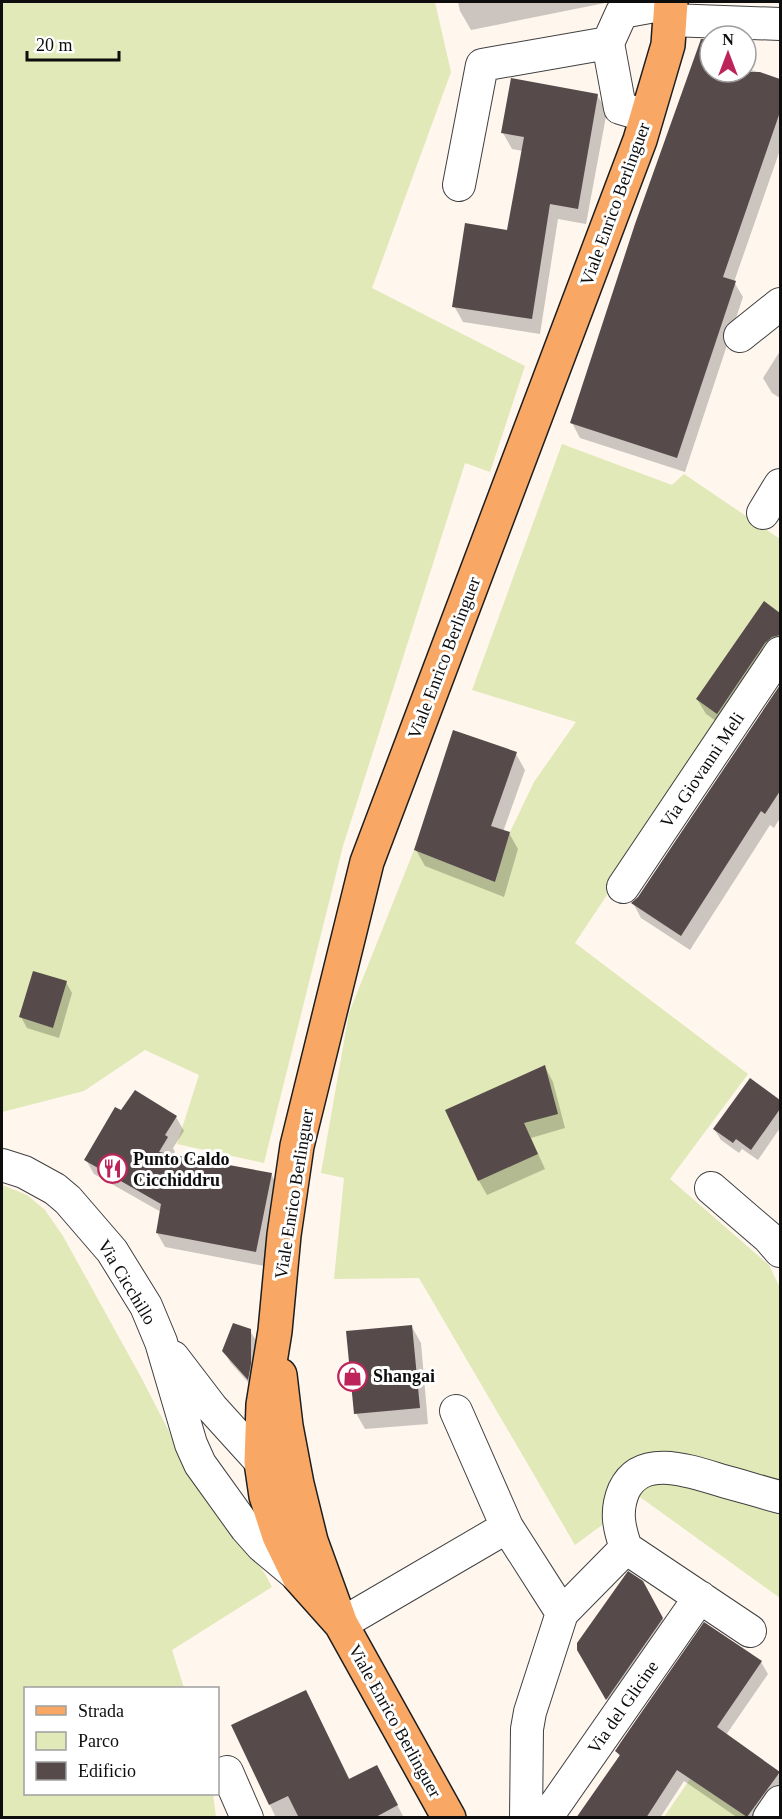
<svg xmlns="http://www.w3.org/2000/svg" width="782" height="1819" viewBox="0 0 782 1819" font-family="Georgia,serif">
	<rect width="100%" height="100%" fill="#fff6ee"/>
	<!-- green -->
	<path fill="#e0e9b7" d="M2,2H435L451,72L372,288L525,366L490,472L465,463L343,846L264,1163L177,1144L199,1075L145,1050L84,1091L2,1112Z
		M562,444L672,485L684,474L780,539V635L575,943L748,1074L670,1179L769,1265L780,1288V1598L640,1497L575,1545L419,1278L334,1279L344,1178L321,1173L349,1013L414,850L495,882L510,832L534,782L576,722L472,690Z
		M2,1185L27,1195L45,1210L63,1236L142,1379L196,1484L231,1527L265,1574L272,1587L172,1650L184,1688H26V1794H213L216,1817H2Z
		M690,1779L747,1817H664Z"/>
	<!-- shadow -->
	<path fill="#0003" d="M458,2H610L471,30L460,11Z
		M698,52L710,56V72H746V68L780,80V150L734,282L743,297L685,472L580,438L572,423Z
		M597,95L607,111L586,224L558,219L540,334L463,322L454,306L508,231L523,151L512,149L503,133Z
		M780,351V398L772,393L763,378Z
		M764,603L780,615V652L726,728L706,714L697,699Z
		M780,687V818L774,828L770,825L690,950L641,918L633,903L639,898Z
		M516,754L525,770L503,832L509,833L518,849L504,897L425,866L416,850Z
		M66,982L72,993L59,1038L27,1028L21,1017Z
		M545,1067L553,1082L565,1128L531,1138L545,1169L487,1195L479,1181Z
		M750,1081L780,1102V1128L758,1160L742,1149L739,1153L721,1140L714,1129Z
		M122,1112L176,1117L184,1131L173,1148L175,1152L172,1156L271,1174L279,1188L264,1266L165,1247L157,1233L161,1212L94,1174L86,1160Z
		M412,1327L421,1343L428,1424L365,1429L356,1413Z
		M250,1331L257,1342L254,1389L230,1362L224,1351Z
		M629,1573L642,1582L668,1628L612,1707L577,1646Z
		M761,1662L768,1674L726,1735L780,1776V1791L762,1818H738L684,1781L660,1818H578L620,1757L617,1752Z
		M306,1691L350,1780L385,1781L404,1818H276L233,1726Z"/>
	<!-- building -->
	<path fill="#564b4a" d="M701,39H710V72H760L780,79V112L723,277L736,281L677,458L570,423L635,224Z
		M511,78L598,94L578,209L550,204L532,319L452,307L465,223L507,230L524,137L501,133Z
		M764,601L780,613V635L772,637L765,643L717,714L696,699Z
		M780,685V791L765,814L761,811L681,936L631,903L638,897Z
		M453,730L517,752L491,826L510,832L495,882L414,850Z
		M33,971L67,981L53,1028L19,1017Z
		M545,1065L558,1114L524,1123L538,1154L478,1181L445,1110Z
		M750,1078L780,1100V1109L751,1150L736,1139L733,1143L713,1129Z
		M135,1090L177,1116L165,1135L168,1137L159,1152L272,1173L256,1252L156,1233L161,1204L84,1160L115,1107L121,1110Z
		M233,1323L251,1329V1364L248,1380L222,1351Z
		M412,1325L420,1408L354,1414L346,1331Z
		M628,1571L643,1581L663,1618L606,1700L577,1650V1643Z
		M704,1622L762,1661L717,1727L780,1772L747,1817L677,1770L646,1818H576L620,1755L615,1751L621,1742Z
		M306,1690L349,1779L377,1765L398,1805L374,1818H299L288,1796L269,1805L231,1725Z"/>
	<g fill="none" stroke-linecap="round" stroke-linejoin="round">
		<defs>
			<path id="minor" d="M670,20L780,24
				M608,43L620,108L647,116
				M459,185L482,65L608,43L622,12L671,3
				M740,336L780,304
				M763,513L780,485
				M623,887L780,653
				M2,1165L24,1172L55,1189L68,1200L112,1251L146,1306L161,1342L191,1444L200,1464L246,1528L262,1546L299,1577
				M711,1188L768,1237L780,1251
				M173,1357L212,1408L261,1462L272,1479
				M456,1411L507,1527L562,1613
				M626,1548L750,1631
				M341,1624L507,1527
				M227,1772L247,1818
				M526,1818L527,1729L530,1712L562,1613L626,1548C619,1528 615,1511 624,1490C642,1452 693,1472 723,1481C742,1486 761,1492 780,1497
				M546,1818L700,1597
				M769,1818L780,1802"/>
			<path id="major" d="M280,1375L286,1426L297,1484L311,1541L341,1624L449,1818
				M341,1624L299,1577L279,1536L266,1496L261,1462L263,1405L275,1331L284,1235L297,1146L367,862L640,140L668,45L671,2"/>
		</defs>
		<!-- minor casing -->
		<use href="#minor" stroke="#404040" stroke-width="34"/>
		<!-- major casing -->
		<use href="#major" stroke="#1e1e1e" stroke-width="36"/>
		<!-- minor -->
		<use href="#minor" stroke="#fff" stroke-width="32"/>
		<!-- major -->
		<use href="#major" stroke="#f8a864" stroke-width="33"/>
	</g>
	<!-- icons -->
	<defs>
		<symbol id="restaurant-ring" viewBox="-11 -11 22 22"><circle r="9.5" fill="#fff" stroke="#bd255a" stroke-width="1.5"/><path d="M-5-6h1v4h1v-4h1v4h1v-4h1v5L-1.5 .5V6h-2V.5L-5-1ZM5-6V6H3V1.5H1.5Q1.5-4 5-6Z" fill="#bd255a"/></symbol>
		<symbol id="shop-ring" viewBox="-11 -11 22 22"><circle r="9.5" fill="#fff" stroke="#bd255a" stroke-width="1.5"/><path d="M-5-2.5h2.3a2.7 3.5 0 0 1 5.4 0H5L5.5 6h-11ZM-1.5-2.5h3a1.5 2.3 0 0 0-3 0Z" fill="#bd255a"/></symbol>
	</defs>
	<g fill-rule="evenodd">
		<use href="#restaurant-ring" x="96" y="1152" width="33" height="33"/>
		<use href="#shop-ring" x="336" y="1360" width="33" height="33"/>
	</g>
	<g text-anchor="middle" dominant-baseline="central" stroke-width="6" stroke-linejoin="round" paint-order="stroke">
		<!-- street labels -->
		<g font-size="18" fill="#0d0d0d" stroke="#fff">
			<text transform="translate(615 204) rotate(-70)">Viale Enrico Berlinguer</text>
			<text transform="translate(444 658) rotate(-69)">Viale Enrico Berlinguer</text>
			<text transform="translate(702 770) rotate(-56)">Via Giovanni Meli</text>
			<text transform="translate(294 1194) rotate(-81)">Viale Enrico Berlinguer</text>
			<text transform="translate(127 1282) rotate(59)">Via Cicchillo</text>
			<text transform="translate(623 1707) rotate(-55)">Via del Glicine</text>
			<text transform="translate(395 1721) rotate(61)">Viale Enrico Berlinguer</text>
		</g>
		<!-- poi labels -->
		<g font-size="18" font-weight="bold" fill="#0d0d0d" stroke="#fff" text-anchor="start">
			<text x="133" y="1159">Punto Caldo<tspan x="133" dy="21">Cicchiddru</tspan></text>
			<text x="373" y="1376">Shangai</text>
		</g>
	</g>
	<!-- border -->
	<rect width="782" height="1819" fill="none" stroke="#0d0d0d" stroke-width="6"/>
	<!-- legend -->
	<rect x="24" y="1687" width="195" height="108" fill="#ffffff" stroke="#9e9e9e" stroke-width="1.5"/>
	<rect x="36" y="1706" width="30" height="9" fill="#f8a864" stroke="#9e9e9e" stroke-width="1.5"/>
	<text x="78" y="1717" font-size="18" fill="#0d0d0d">Strada</text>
	<rect x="36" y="1732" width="30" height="18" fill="#e0e9b7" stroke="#9e9e9e" stroke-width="1.5"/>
	<text x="78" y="1747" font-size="18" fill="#0d0d0d">Parco</text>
	<rect x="36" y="1762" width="30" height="18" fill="#564b4a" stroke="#9e9e9e" stroke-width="1.5"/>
	<text x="78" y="1777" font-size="18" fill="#0d0d0d">Edificio</text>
	<!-- north arrow -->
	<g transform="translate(728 54)"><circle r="28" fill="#ffffff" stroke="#9e9e9e" stroke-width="1.5"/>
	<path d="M0-4.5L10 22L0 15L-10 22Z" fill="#bd255a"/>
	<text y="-9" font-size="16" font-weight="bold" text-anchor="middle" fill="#0d0d0d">N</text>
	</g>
	<!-- scale -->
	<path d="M27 51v9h92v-9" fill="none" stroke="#0d0d0d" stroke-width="3"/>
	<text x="36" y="51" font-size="18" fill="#0d0d0d" stroke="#ffffff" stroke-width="4.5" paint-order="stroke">20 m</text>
</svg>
